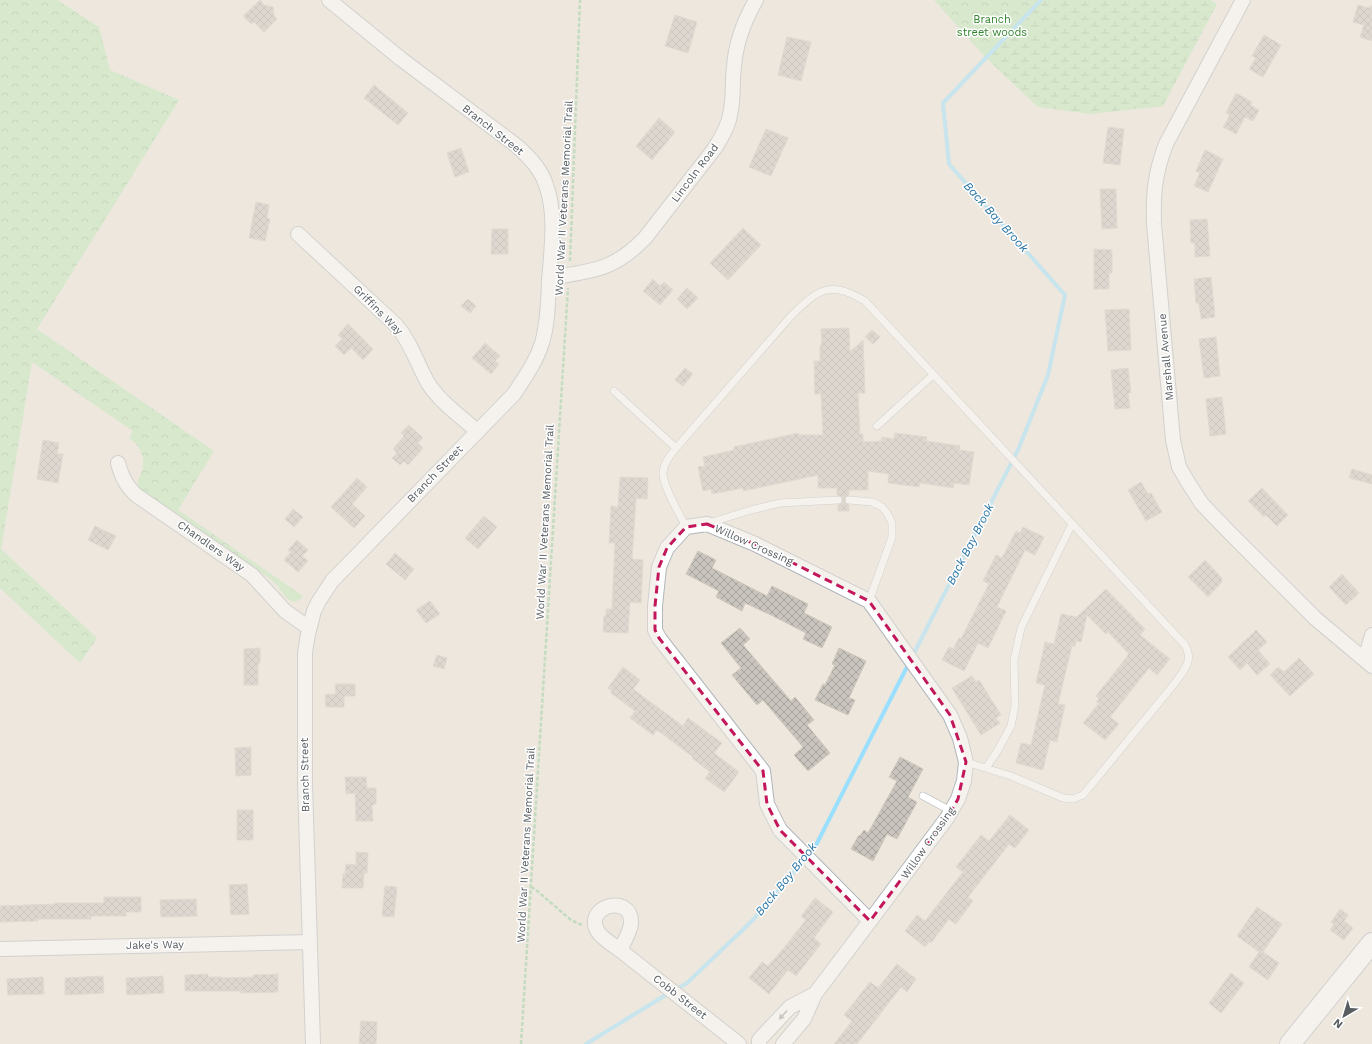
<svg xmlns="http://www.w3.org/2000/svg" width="1372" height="1044" viewBox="0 0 1372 1044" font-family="'Work Sans',sans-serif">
	<defs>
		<pattern id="forest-crowns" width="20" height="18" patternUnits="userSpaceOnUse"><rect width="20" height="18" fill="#bce8b7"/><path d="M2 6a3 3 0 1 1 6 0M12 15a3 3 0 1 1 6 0" fill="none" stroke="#9cbf98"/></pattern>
		<pattern id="wetland-marsh" width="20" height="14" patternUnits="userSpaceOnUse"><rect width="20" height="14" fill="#bce8b7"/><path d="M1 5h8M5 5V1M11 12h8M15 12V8" fill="none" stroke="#9cbf98"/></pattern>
		<pattern id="building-cross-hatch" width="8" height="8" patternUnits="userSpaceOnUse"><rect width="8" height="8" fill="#c9c4bd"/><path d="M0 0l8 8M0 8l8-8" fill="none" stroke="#a6a29d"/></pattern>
	</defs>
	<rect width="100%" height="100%" fill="#ede7de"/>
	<!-- forest -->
	<path fill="url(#forest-crowns)" d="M0,0H57L99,27L110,70L179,100L37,329L214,451L178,510L303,596C293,608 288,599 281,591C278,585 272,581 268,577L139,489C136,481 139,478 142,471C146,457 140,445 129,438L133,431L32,362L1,549L97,638L80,663L0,588Z
		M934,0H1085L986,58Z"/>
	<!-- wetland -->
	<path fill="url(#wetland-marsh)" d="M1041,0H1211L1217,4L1163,106L1090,114L1038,107L986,58Z"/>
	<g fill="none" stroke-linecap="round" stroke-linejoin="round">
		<!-- stream -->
		<path stroke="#9bdfff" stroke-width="4" d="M912,657L1018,450L1048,375L1065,295L949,164L943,103L1041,0
			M675,990L687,983L753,920L815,847L909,663
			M586,1044L669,993"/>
	</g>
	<!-- building -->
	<path fill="url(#building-cross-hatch)" stroke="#d1c8bc" d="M260,0L264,5L273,7L274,16L277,19L264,32L254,22L251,24L243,16Z
		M1358,5L1369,8L1370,6H1372V41L1360,37L1364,25L1353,22Z
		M675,15L697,22L688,53L665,46Z
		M1264,35L1281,45L1263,77L1249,69L1256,58L1252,56Z
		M787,37L811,42L801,81L778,75Z
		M374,85L408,113L398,125L364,98Z
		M1236,93L1252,102L1250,105L1259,110L1253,121L1245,117L1236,134L1223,127L1230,115L1226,113Z
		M659,118L675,132L652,160L636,146Z
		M1108,127L1124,129L1120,165L1103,163Z
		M766,129L788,138L771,176L749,167Z
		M461,148L469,172L455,177L447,153Z
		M1205,150L1223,159L1208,192L1194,186L1200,173L1196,171Z
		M1100,189H1116L1117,228L1102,229Z
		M256,202L269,205L267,218L270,219L265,241L249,238Z
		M1207,219L1210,256L1195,257V243H1191L1190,220Z
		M743,228L761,245L728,280L710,263Z
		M492,229H508V254H491Z
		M1094,249L1112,250V273H1109V289H1094Z
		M1211,277L1215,317L1201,319L1199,303H1196L1194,279Z
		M653,279L660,286L664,282L673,290L660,305L643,291Z
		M687,288L698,298L687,309L677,299Z
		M468,299L476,306L470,313L461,306Z
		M1129,309L1131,350L1108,351L1105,310Z
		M348,324L373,349L363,360L351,348L344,355L335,346L342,339L338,335Z
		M849,328L850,352L863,340L865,393H858L860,434H863V442L881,441L882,437L894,439L895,433L927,437L926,441L960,446L959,450L974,452L969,485L954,483L953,488L920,483L919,487L888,483L889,474L868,471V490H849V495L845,497V502L849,505V511H838V505L841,504L843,500L842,497L837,495V488H818V475L743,491V488L712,494L711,489L703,491L698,467L705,466L703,457L734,450V447L798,433L799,435H823L821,394H815L814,361H820V345H822L821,329Z
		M872,330L880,337L873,344L865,337Z
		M1216,337L1220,376L1204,378L1199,339Z
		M485,343L500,356L495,361L499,364L491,374L472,358Z
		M685,368L693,374L683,386L675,380Z
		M1128,368L1131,393H1128L1130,408L1115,409L1111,370Z
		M1222,397L1226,434L1210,436L1206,399Z
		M409,425L423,438L418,443L423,448L408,465L404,461L400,465L392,458L397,453L393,449L404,436L401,433Z
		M43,440L59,443L57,454H63L58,483L37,479Z
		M1352,469L1372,475V484L1349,478Z
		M620,477L648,478L647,499L636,498L632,559L643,560L641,603L630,602L628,633L603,632L604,616H606V609H612L615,543H609L611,506L618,507Z
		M357,478L367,487L352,504L365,516L354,528L331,507Z
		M1141,482L1148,494L1151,493L1162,512L1146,521L1128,490Z
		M1262,488L1288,515L1277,526L1266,515L1264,517L1248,501Z
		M293,509L303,517L294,527L285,519Z
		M484,516L497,527L478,549L465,538Z
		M95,526L116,536L108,550L88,540Z
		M1023,527L1044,537L1035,555L1025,550L997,607L1006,611L988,648L978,643L964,671L942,660L949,647L953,649L959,638L961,639L969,623L989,584L983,581L996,555L1002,558L1016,531L1020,533Z
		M297,540L308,550L302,556L308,561L298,572L284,560L291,552L288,550Z
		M698,551L716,560L712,568L767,596L772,586L808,604L804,613L832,627L822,648L803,639L806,633L773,616L745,603L742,611L716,597L719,591L686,574Z
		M395,553L414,569L405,580L386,564Z
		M1205,560L1222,578L1221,583L1208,597L1188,577Z
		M1342,574L1359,593L1346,605L1329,587Z
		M1106,589L1145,629L1140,635L1170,659L1157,675L1149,668L1110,717L1119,724L1105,740L1083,723L1099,703L1096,702L1099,699L1096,696L1129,654L1108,632L1106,634L1087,615L1081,642L1076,641L1075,646H1072L1068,662L1058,704L1065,705L1057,742L1050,740L1043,770L1016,763L1021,743L1031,745L1045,685L1036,683L1045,642L1054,644L1061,614L1077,617Z
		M430,601L440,614L426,623L416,610Z
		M740,628L750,639L743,645L791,701L795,697L814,720L807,725L830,753L808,771L794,755L803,747L763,700L757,705L732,675L741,668L721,643Z
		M1256,630L1267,642L1258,650L1270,664L1257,675L1247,663L1240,670L1228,657Z
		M260,648V663H258V685H244V649Z
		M839,648L866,661L849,698L855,700L848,715L815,700L823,684L825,685L835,665L832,664Z
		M437,655L447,658L444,669L433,666Z
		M1299,658L1314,674L1290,696L1270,675L1278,667L1284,672Z
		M623,667L640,680L633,689L683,726L688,718L722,743L714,753L739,772L724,792L705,778L710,772L692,758L693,757L657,730L653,735L630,718L635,711L611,693L612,691L608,688Z
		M972,676L976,682L979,680L1001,715L996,718L1000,723L981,735L952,688Z
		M335,684H355V696H344V707H326L325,695L336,694Z
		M251,747V775L236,776L235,748Z
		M900,757L923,769L908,797L917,802L897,839L887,834L873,861L851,849L859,835L860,836L864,830L868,833L897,781L889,777Z
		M345,777H366L367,788H376V804L372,805L373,821H356L355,793L346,794Z
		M237,810H253V840H237Z
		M1010,815L1029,830L1015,848L1009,844L968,897L973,901L956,924L949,919L931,943L930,941L925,947L905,931L917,915L925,921L963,872L956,867L981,835L989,841Z
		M356,852L368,853L367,873H364L363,888H342L343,874H345L346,864L356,865Z
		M247,884L249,914L231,915L229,885Z
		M385,886L397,887L394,917L382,916Z
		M104,897H141V912H126V916H91V919H38V921L0,922V906L55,904V903H104Z
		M815,898L833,912L814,938L821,944L796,976L788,970L769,994L749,978L762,962L768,966L783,949L806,920L801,916Z
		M196,899L197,916L161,917L160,900Z
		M1257,907L1282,924L1263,952L1279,963L1268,980L1249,967L1259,952L1237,936Z
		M1340,909L1348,915L1344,921L1353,928L1344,940L1330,930L1334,924L1331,922Z
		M897,964L916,979L907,992L901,987L857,1044H834L852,1021L844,1015L870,982L878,988Z
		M1231,973L1244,983L1221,1013L1209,1003Z
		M208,974V977H222V978L253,977V975L278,974V992L241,993V991H185V975Z
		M103,976L104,993L65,995V978Z
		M163,976L164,993L127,995L126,978Z
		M43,977L44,994L8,995L7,979Z
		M361,1021L377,1022L376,1044H359Z"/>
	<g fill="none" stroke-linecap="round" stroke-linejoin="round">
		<defs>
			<path id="lane" d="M614,391L676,448
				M877,426L933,375
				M849,500L872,502L882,507L887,513L892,523V537L869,601
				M709,523L751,510L780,503L838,500
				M686,527C680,514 662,486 663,472C664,463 670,455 676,448L791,316C819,289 829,280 865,301L1185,645C1194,661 1184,670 1175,683L1083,795L1073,799L1063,798L1011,776L966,762
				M986,768L998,750L1011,726L1015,706L1014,660L1021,628L1072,524
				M923,796L951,811"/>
			<path id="street" d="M1243,0L1166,144C1155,173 1153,193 1154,224L1173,440L1179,467L1189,484L1202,504L1228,531L1316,619L1372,666
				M298,234L396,325C411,342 417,364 428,383C440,402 460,416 477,431
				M549,278C592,271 613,271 645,238L715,148C721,138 728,127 730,115C734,99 732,82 734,66C736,42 744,21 756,0
				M118,463C122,477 125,484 136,495L252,575L285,611L309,628
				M1365,660L1372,635
				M0,949L310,942
				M620,950C624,942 630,932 631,924C633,892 582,906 598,932C603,939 613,945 620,950L739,1044
				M313,1044L305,784V653L308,634L314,611L319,601L332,581L514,394C525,377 536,362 542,343C548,323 548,302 549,282C551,251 557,215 546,185C541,169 529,157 517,146L401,59L329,0
				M759,1044V1040L790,1007L815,994
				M783,1044L804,1019L815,994L870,921L780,830L767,804L763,771L659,638L655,630V606L659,567L667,548L686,527L707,524L755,544L869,601L950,715L960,738L966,762L964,781L958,799L947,818L870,921"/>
			<path id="secondary" d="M1290,1044L1372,943"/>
		</defs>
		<!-- lane casing -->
		<use href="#lane" stroke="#b1b6bb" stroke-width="8"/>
		<!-- street casing -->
		<use href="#street" stroke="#b1b6bb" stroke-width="16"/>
		<!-- secondary casing -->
		<use href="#secondary" stroke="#b2b7bd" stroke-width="22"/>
		<!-- path -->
		<path stroke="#90cc9a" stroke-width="2.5" stroke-dasharray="4 2" stroke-linecap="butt" d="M570,261L580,0
			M531,887L535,889L571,920L582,925
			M521,1044L568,288"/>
		<!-- lane -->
		<use href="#lane" stroke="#fff" stroke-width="7"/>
		<!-- street -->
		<use href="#street" stroke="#fff" stroke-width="14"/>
		<!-- secondary -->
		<use href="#secondary" stroke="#fff" stroke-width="20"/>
	</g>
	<!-- one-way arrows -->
	<defs><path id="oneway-solid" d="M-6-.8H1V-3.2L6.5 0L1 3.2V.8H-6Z"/></defs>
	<use fill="#9a9ea0" href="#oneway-solid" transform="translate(783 1015) rotate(133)"/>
	<!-- marked area -->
	<path d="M0 0H1372V1044H0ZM707,524L755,544L869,601L950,715L966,762L958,799L947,818L870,921L780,830L767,804L763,771L659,638L655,630V606L659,567L667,548L686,527Z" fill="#ede7de" fill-opacity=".55" fill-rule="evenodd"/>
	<path fill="none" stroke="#c2185b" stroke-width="3" stroke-dasharray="8 5" stroke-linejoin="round" d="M707,524L755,544L869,601L950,715L966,762L958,799L947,818L870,921L780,830L767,804L763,771L659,638L655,630V606L659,567L667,548L686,527Z"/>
	<g text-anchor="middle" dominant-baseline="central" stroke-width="3" stroke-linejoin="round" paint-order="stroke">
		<!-- park labels -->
		<g font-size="11" fill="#31852c" stroke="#fff">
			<text x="992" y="19">Branch<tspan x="992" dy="13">street woods</tspan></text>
		</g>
		<!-- street labels -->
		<g font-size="11" fill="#575d61" stroke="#fff">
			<text transform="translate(493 130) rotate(38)">Branch Street</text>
			<text transform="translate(695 173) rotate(-53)">Lincoln Road</text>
			<text transform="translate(564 198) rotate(-87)">World War II Veterans Memorial Trail</text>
			<text transform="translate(378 310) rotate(45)">Griffins Way</text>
			<text transform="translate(1166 357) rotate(-95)">Marshall Avenue</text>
			<text transform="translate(435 474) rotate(-46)">Branch Street</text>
			<text transform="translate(545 522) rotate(-87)">World War II Veterans Memorial Trail</text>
			<text transform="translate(754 545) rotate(24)">Willow Crossing</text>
			<text transform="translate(211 546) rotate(35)">Chandlers Way</text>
			<text transform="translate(305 775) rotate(-91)">Branch Street</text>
			<text transform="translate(928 843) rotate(-55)">Willow Crossing</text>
			<text transform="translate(526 845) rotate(-87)">World War II Veterans Memorial Trail</text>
			<text transform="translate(155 945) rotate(-1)">Jake's Way</text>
			<text transform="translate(680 997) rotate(38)">Cobb Street</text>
		</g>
		<!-- water labels -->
		<g font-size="12" font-style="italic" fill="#2c77a7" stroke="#fff">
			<text transform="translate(996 217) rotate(48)">Back Bay Brook</text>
			<text transform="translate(970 544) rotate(-63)">Back Bay Brook</text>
			<text transform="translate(786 879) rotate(-51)">Back Bay Brook</text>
		</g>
	</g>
	<!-- north arrow -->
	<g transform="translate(1344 1016) rotate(218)" stroke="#ffffff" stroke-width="3" paint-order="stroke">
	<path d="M0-3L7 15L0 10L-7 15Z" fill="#575d61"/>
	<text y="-6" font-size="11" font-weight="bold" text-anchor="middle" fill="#575d61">N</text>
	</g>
</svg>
